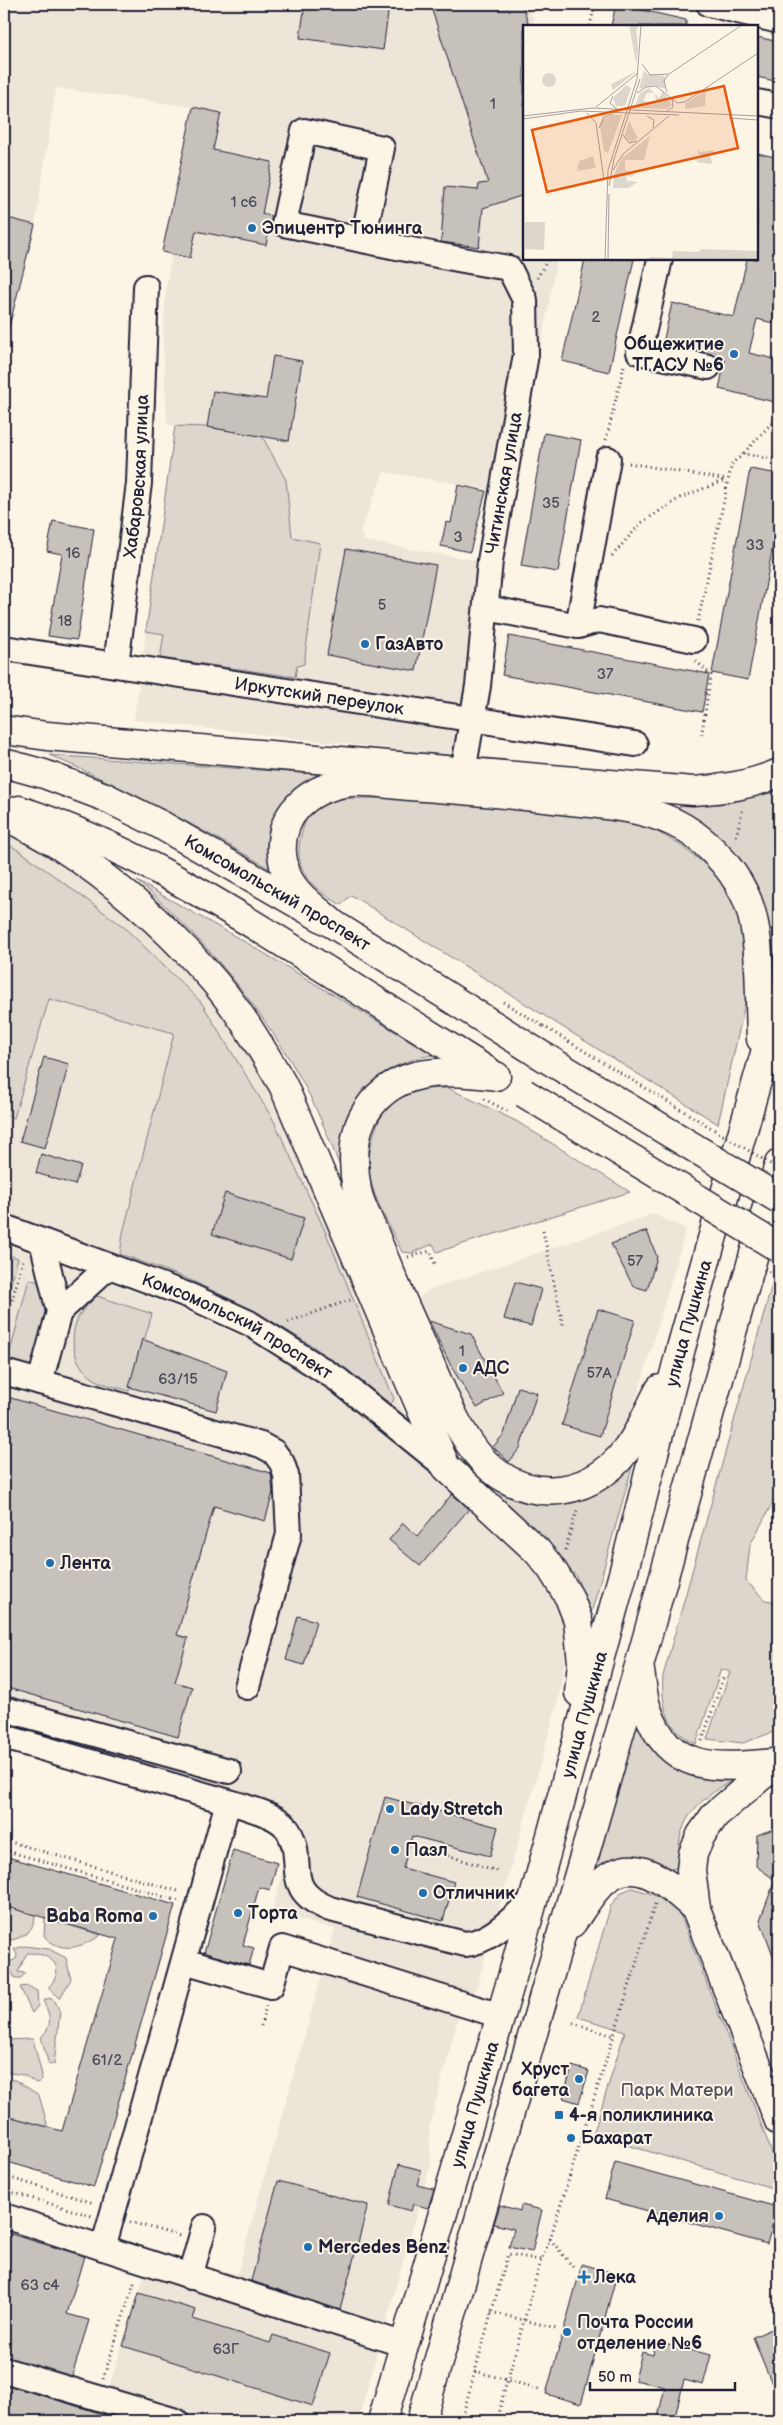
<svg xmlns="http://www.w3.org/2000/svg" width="783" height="2425" viewBox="0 0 783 2425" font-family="'Balsamiq Sans',sans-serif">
	<rect width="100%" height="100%" fill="#fcf5e5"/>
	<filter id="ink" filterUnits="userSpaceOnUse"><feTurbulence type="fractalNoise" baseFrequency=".02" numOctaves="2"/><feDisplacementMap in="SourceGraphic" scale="10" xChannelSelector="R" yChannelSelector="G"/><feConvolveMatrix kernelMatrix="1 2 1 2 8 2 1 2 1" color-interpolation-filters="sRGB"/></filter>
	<g filter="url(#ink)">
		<!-- built -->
		<path fill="#ece5d8" d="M4,4H528L535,26H524V259H557L539,356L514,352L488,489L384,472L360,531L364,541L480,561L469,685L455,756L134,720L175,426L167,424L163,341L166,287L172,254L162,252L193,107L56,88L35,225L4,349Z
			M4,832L52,859L103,891L152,935L200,983L240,1035L273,1089L360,1300L407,1422L300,1338L255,1311L186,1278L4,1214Z
			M653,1214L686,1229L638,1394L621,1435L602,1462L561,1482L514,1473L482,1446L416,1306L419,1299L426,1291Z
			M4,1243L194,1314L267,1349L313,1378L369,1419L441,1479L502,1535L545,1581L557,1600L565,1634L566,1654L557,1705L477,1986L458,2018L429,2128L431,2163L358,2421H4V2384L101,2413L152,2250L237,2274L335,1929L272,1912L288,1853L276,1828L4,1751Z"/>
		<!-- green -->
		<path fill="#dcd6cc" stroke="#7f7c84" d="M175,426L207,427L262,436L286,480L292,537L320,543L304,664L297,666L295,677L160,658L164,634L146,631Z
			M49,755L329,775L310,783L277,873C203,829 128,789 49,755Z
			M779,791V938L773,959L768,931L678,814L680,804H720Z
			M384,798L512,807L641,822L680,845L710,868L735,897L745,937L747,995L718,1124L351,895L341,905C311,887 291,870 302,832C304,825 308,813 313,808C330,795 365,799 384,798Z
			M4,842L20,851L124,927L201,1002L274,1121L326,1233L394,1399L391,1404L314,1347L255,1311L186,1278L120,1254L123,1233L174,1033L49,999L14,1118L4,1115Z
			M137,881L247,943L434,1055C401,1059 364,1079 351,1111C345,1128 344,1151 341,1169C328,1136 315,1103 297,1072C255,1000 201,935 137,881Z
			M448,1088L516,1121L630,1192L437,1252L433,1244L412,1253L402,1252C392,1231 379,1209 372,1186C363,1159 375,1107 403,1095C417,1088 433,1089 448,1088Z
			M4,1254L18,1258L4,1310Z
			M29,1279L49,1285L51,1300L36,1370L7,1363Z
			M773,1281L779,1285V1491L750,1545L746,1581L765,1600L779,1602V1730L743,1743L707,1739L730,1672L721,1669L696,1744C667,1730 661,1706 663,1676Z
			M97,1296L152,1314L129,1391C119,1387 106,1386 96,1380C74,1368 67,1338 79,1316C83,1309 91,1302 97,1296Z
			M634,1460L591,1614L576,1576L531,1527L488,1487L491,1484C525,1503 555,1515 592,1494C607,1486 621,1471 634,1460Z
			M636,1716C648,1763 687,1782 733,1780C695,1802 675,1821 679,1867L668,1870L592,1875Z
			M632,1888L649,1893L677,1906L779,2171V2190L593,2135L625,2031L578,2017L611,1905L622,1892Z
			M4,1906L35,1915C35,1932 20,1940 4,1941Z
			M45,1918L101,1935C83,1947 61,1955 44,1936Z
			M24,1946L49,1949L66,1958L71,1979L60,1998L48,1988C68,1967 51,1953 27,1953L18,1972L25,1973L21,1978H15L7,1963L16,1959L17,1955L14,1949Z
			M28,1986L37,1991L38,2006L32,2013L20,1987Z
			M49,1998L55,2001L60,2012L54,2064L49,2065L41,2037C54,2025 50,2015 43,2001Z
			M33,2039L42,2075L41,2081L36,2083L24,2075L4,2072V2040Z
			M6,2080H15L39,2095L48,2127L4,2115V2081Z"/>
		<!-- building -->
		<path fill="#c6c1bb" stroke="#22223b" d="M305,4H371L389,6L383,50L300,38Z
			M430,4H522L529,26H524V195L483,208L479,247L441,242L445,187L478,190L479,184L488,183Z
			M616,4L686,20V26H611Z
			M757,37L779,42V82L757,77Z
			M193,107L221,113L213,150L272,162L262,214L272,216L266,245L196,231L190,258L162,252Z
			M757,153L779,158V294L773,323L757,319L749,353L779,360V403L719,389L725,360L711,354L663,343L672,303L734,317L747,259H757Z
			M4,217L35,225L9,327L4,326Z
			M585,259H634L609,372L562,361Z
			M273,356L302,361L289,441L207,427L213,391L266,399Z
			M544,433L581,440L558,572L521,566Z
			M750,469L779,474V513L748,680L712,673Z
			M458,485L486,491L470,552L441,546L446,522L451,523Z
			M53,521L94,529L77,640L48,636L62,554L47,551Z
			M346,549L436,565L416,671L327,655Z
			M509,636L709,674L702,712L502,675Z
			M44,1057L69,1064L45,1148L20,1141Z
			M41,1154L81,1166L75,1185L36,1173Z
			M225,1193L304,1218L291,1259L212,1234Z
			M647,1231L657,1257L647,1290L633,1286L611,1244Z
			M515,1282L541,1289L531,1326L504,1319Z
			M598,1309L635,1320L600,1436L562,1425Z
			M429,1321L471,1334L503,1393L477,1408L452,1368Z
			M142,1339L227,1371L216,1411L129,1387Z
			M518,1387L537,1393L520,1448L509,1462L493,1447L504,1434Z
			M4,1396L271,1473L273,1492L265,1521L214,1506L177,1635L188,1638L175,1682L192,1687L178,1737L4,1687Z
			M452,1494L469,1509L420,1566L389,1540L403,1523L417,1536Z
			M298,1616L316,1621L304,1665L286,1660Z
			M385,1797L498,1827L490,1856L412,1836L403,1868L454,1882L443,1921L357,1897Z
			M779,1827V1966H777L760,1920L775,1880L756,1866L757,1835Z
			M233,1850L277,1863L270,1890L259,1887L243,1945L254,1948L249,1965L204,1953Z
			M4,1856L175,1905L94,2187L4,2161V2115L62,2131L118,1939L4,1906Z
			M572,2066L589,2071L579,2103L563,2098Z
			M615,2162L777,2207L767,2244L605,2199Z
			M399,2164L421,2170L417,2185L434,2189L428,2208L413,2204L411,2211L389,2205Z
			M278,2181L368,2205L340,2310L251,2281Z
			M500,2205L520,2211L521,2205L542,2210L532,2252L509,2247L514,2229L494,2224Z
			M4,2232L84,2256L67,2314L89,2320L72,2376L4,2357Z
			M582,2264L617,2274L581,2404L546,2394Z
			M139,2293L196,2310L193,2319L270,2343L273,2335L330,2353L313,2406L123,2346Z
			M779,2326V2401L753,2337Z
			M656,2342L711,2355L703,2385L684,2380L674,2421H657L665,2387L635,2380L642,2352L653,2355Z
			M4,2384L116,2418V2421H4Z"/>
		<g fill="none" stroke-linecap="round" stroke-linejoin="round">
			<defs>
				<g id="minor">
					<path d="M709,4L779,21"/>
					<path d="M757,102L779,106"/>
					<path d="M363,240L382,148L304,131L284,224C359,239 433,256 509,268L525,300L526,354L490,561L478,686L460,789"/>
					<path d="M660,259L639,352L708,367"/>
					<path d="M487,608L578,626L599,620L694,640"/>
					<path d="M578,626L608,459"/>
					<path id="s1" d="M4,648L635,744"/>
					<path id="s2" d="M116,665L139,483L146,287"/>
					<path id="s3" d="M4,1227L190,1296L249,1323L337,1379L446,1467"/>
					<path d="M42,1241L59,1312L40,1382L261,1445L274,1452L282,1463L286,1475L289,1534L247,1687"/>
					<path d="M59,1312L109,1266"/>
					<path d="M4,1372L40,1382"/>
					<path d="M4,1709L229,1771"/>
					<path d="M4,1737L243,1806C257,1811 275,1815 285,1826C310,1858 277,1888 330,1909L465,1944C491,1942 514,1916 533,1900"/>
					<path d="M184,1961L271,1986L282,1948L501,2016"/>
					<path d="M4,2216L405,2345"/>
					<path d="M103,2248L228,1802"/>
					<path d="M190,2277L204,2227"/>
					<path d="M4,2370L176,2421"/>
				</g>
				<g id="major">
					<path d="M4,730L47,736L693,791C724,789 751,785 779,773"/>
					<path id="s4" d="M4,763L44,774L105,797L161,825L333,924L536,1052"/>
					<path d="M19,810C123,844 217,901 309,959C369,996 429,1034 489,1072"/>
					<path d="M4,815C22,825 42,835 60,846C114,881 164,925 206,972C237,1006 260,1046 283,1085L446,1467L537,1551L551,1568L569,1597L578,1620L582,1663L579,1693"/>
					<path d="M333,924C319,911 299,898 289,880C285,873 283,862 282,854C279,814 307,790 344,783C362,779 391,785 410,786C458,789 506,794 554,799C594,804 636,805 673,822C701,835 730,864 744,893C763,930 759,998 761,1039"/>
					<path d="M496,1076C445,1069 389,1066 362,1119C352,1139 353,1169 357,1190C360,1205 368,1219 374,1233C388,1268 403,1303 419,1338C436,1376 450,1418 475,1451C515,1505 588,1503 627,1449C641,1431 649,1408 660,1389"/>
					<path d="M640,1671C642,1684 643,1698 647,1709C669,1774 717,1768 774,1763"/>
					<path d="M779,1761L715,1815L701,1835L693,1854L691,1870L696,1909L779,2121"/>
					<path d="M572,1923C580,1912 587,1899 597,1888C632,1848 667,1883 696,1909"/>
					<path id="s5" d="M382,2421L511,1981L624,1570L681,1348L779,1004"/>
					<path d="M421,2421L639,1666L779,1164"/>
				</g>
			</defs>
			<!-- minor casing -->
			<use href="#minor" stroke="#22223b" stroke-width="28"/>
			<!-- major casing -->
			<use href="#major" stroke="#22223b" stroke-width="31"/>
			<!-- path -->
			<path stroke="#22223b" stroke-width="3" stroke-dasharray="1 4" stroke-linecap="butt" d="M590,26L595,4
				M537,278L548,259
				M606,440L624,366
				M744,453L779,415
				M629,463L727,480
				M612,556L641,523L680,498L725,480
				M698,621L732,463L744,454L779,460
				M696,661L711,675L701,738
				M735,841L743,808
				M503,1002L543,1026
				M484,1099L509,1112
				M543,1231L563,1325
				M408,1257L430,1251L435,1264
				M288,1322L350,1300
				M4,1329L23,1260
				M565,1550L577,1510
				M702,1741L724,1675
				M4,1840L181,1892
				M424,1848L497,1871
				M4,1850L179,1901
				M573,2023L614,2036
				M261,2026L266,2006
				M4,2176L94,2203
				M4,2190L92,2216
				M130,2222L180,2236
				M550,2239L573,2267
				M491,2312L556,2328
				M475,2371L539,2389
				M103,2379L135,2280
				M461,2421L508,2254L541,2260L550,2239L655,1904
				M496,2421L541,2260
				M530,2421V2420"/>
			<!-- minor -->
			<use href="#minor" stroke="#fcf5e5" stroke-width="24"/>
			<!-- major -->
			<use href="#major" stroke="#fcf5e5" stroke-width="28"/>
			<defs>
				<path id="major-bridge" d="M536,1052L779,1199
					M524,1093L779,1248"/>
			</defs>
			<!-- major-bridge casing -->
			<use href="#major-bridge" stroke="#22223b" stroke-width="31" stroke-linecap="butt"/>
			<!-- path-bridge -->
			<path stroke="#22223b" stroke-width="3" stroke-dasharray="1 4" stroke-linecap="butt" d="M543,1026L779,1169
				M764,1269L779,1278"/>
			<!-- major-bridge -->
			<use href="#major-bridge" stroke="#fcf5e5" stroke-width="28"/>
		</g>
	</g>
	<!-- markers -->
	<g fill="#1f6fb2" stroke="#fcf5e5" stroke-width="2">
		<circle cx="252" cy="228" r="5"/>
		<circle cx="734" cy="354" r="5"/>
		<circle cx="365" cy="644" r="5"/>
		<circle cx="463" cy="1368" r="5"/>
		<circle cx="50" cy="1563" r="5"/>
		<circle cx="390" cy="1809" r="5"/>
		<circle cx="395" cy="1850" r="5"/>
		<circle cx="423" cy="1893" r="5"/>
		<circle cx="238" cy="1913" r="5"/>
		<circle cx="153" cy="1916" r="5"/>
		<circle cx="579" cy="2079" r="5"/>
		<rect x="554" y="2110" width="10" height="10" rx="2.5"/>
		<circle cx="571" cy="2138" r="5"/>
		<circle cx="719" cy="2216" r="5"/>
		<circle cx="308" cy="2247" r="5"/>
		<path d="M581.5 2269.5h5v5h5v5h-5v5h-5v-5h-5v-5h5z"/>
		<circle cx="567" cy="2332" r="5"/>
	</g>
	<g text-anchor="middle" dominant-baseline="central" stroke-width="4" stroke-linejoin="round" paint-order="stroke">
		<!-- number labels -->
		<g font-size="15" fill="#4b4a5b">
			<text x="493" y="104">1</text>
			<text x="244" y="202">1 с6</text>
			<text x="596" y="317">2</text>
			<text x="551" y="503">35</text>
			<text x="458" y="537">3</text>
			<text x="755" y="545">33</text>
			<text x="73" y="553">16</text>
			<text x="382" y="605">5</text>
			<text x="65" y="621">18</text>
			<text x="605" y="674">37</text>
			<text x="635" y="1261">57</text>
			<text x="462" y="1351">1</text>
			<text x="599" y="1373">57А</text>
			<text x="178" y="1379">63/15</text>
			<text x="107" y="2060">61/2</text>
			<text x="40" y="2285">63 с4</text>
			<text x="226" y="2349">63Г</text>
		</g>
		<!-- poi labels -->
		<g font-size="18" font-weight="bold" fill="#22223b" stroke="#fcf5e5" text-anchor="start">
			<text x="262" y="228">Эпицентр Тюнинга</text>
			<text x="724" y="344" text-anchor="end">Общежитие<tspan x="724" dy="21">ТГАСУ №6</tspan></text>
			<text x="375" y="644">ГазАвто</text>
			<text x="473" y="1368">АДС</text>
			<text x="60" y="1563">Лента</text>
			<text x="400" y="1809">Lady Stretch</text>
			<text x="405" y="1850">Пазл</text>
			<text x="433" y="1893">Отличник</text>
			<text x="248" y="1913">Торта</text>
			<text x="143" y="1916" text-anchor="end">Baba Roma</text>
			<text x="569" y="2069" text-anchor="end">Хруст<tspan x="569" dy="21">багета</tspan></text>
			<text x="569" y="2115">4-я поликлиника</text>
			<text x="581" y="2138">Бахарат</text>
			<text x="709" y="2216" text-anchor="end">Аделия</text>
			<text x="318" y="2247">Mercedes Benz</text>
			<text x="594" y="2277">Лека</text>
			<text x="577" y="2322">Почта России<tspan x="577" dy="21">отделение №6</tspan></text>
		</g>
		<!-- street labels -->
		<g font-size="18" fill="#22223b" stroke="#fcf5e5">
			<text stroke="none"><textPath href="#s2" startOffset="190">Хабаровская улица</textPath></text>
			<text transform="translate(504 483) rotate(-80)">Читинская улица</text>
			<text stroke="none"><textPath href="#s1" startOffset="319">Иркутский переулок</textPath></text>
			<text stroke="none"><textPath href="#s4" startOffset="304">Комсомольский проспект</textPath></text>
			<text stroke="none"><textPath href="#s5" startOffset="1140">улица Пушкина</textPath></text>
			<text stroke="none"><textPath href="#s3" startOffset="254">Комсомольский проспект</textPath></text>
			<text stroke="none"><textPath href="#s5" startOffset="735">улица Пушкина</textPath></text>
			<text stroke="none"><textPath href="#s5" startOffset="330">улица Пушкина</textPath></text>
		</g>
		<!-- park labels -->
		<g font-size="18" fill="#504f5f" stroke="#fcf5e5">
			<text x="677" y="2090">Парк Матери</text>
		</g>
	</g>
	<!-- overview -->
	<g transform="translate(523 25)">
		<rect width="235" height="235" fill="#fcf5e5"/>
		<path d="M106,0H115L114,5L113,2L115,24L112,48L90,65L88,59L112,47L113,38ZM121,45L124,49L142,51V64L130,60L116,64ZM19 55a7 7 0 1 1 14 0a7 7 0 1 1-14 0ZM103,60L108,63L102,81H93L90,73ZM126,63L136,73L140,66L149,80L144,84L111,83L117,68ZM124,68H131L135,79L120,76ZM183,65L182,81L162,84V79ZM89,90H99L85,128L81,126L77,102L79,95ZM106,96L115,113L108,117L101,112ZM127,111L121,135H102V145L112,148L109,152L102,150L105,157L100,160L107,156L115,157L105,163H90L91,150L99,133ZM175,124L177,127L191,125V129H187L189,139L174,137V130L176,135L179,131L175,129ZM70,131L73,143L54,146L56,136ZM2,197H22L21,225L2,224ZM178,224L235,226V235H127L126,232L149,233L150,226L175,227Z" fill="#dcd6cc" fill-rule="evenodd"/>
		<path fill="none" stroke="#a5a1a1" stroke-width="1" d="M119,39L127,50L146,49L219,0M144,67L141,56L145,50M114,68L123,62L133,61L154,78L162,77M90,71L87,78L94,84M162,77L235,28M73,82L115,48M144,86L150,82L149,74M64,88L73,98L81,155M0,91L69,83L235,91M124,91L131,95L130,103M206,93L235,95M0,94L58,86L156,90M76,103L81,92L90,89M100,110L106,118L114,116M90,145L100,129L146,91M86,161L91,134L117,54M82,235L85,145L114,54L118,0M85,235L86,169"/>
		<path fill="#e8590c" fill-opacity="0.15" stroke="#e8590c" stroke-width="2.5" d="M201,61L215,123L24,167L9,105Z"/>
		<rect width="235" height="235" fill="none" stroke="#22223b" stroke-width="2.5"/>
	</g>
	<!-- margin -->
	<rect width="783" height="2425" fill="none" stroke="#fcf5e5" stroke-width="20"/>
	<rect x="10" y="10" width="763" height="2405" fill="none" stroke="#22223b" stroke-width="2" filter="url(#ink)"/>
	<!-- scale -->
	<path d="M590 2382v8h145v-8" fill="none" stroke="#22223b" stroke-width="2.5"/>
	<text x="598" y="2382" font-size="15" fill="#22223b" stroke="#fcf5e5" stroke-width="4" paint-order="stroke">50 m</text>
</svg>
